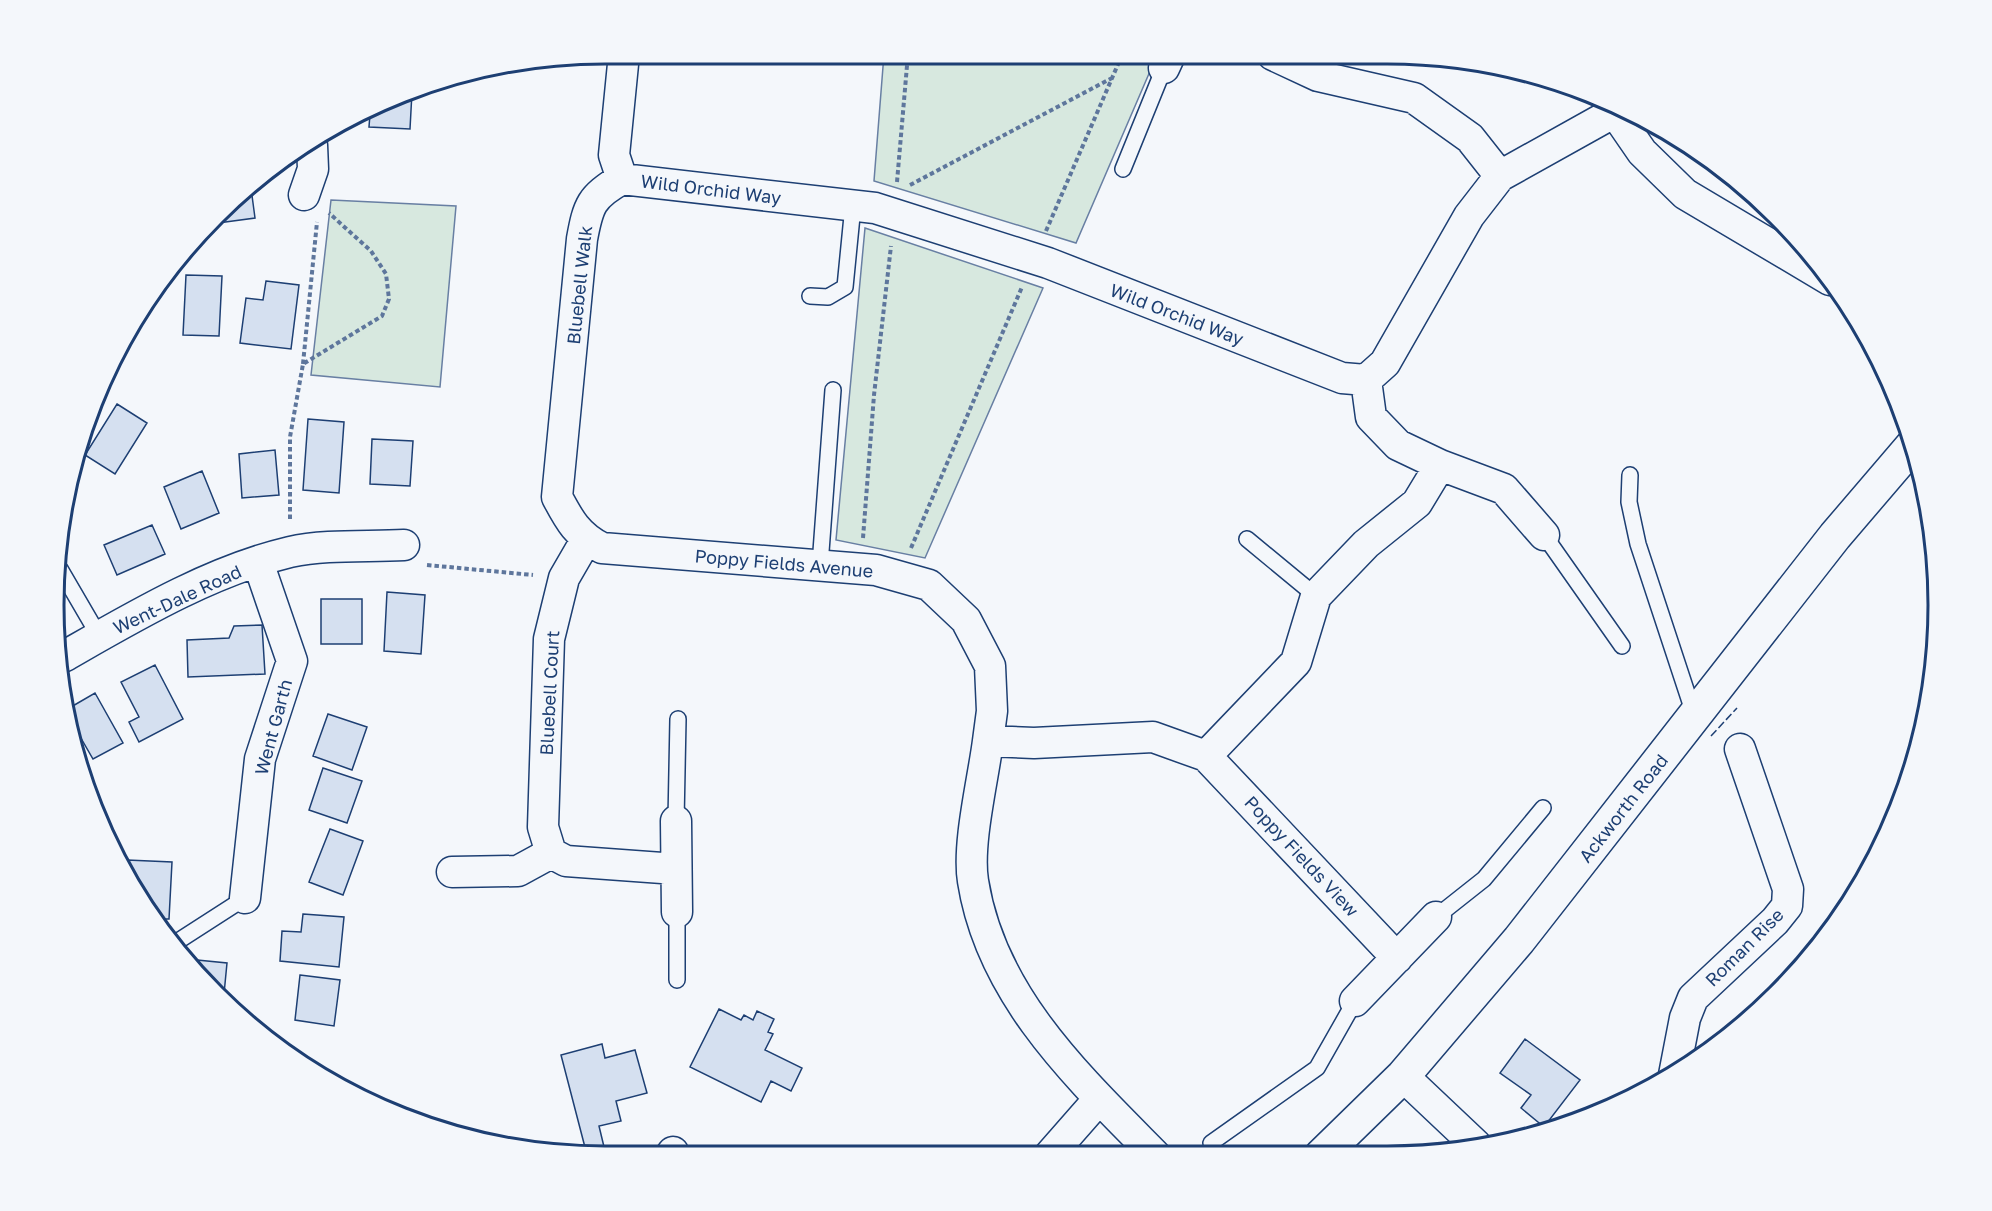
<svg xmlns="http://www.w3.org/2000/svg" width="1992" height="1211" viewBox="0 0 1992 1211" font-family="'Golos Text',sans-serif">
	<rect width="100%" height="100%" fill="#f4f7fb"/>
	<!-- green -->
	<path fill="#d7e8df" stroke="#687fa3" stroke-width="1.5" d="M884,54L1157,55L1076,243L874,181Z
		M331,200L456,206L440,387L311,375Z
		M865,228L1043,288L925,558L836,540Z"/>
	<!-- building -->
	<path fill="#d5e0f0" stroke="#1d3f73" stroke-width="1.5" d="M412,92L410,129L369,127L370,114Z
		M251,188L255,218L218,223Z
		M186,275L222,276L219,336L183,335Z
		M266,281L299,285L291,349L240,343L246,298L263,300Z
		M117,404L147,423L115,474L85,455Z
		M308,419L344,422L339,493L303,490Z
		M372,439L413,441L410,486L370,484Z
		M275,450L279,495L242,498L239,454Z
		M202,471L219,513L181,529L164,487Z
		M152,525L165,554L117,575L104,545Z
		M56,591L64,606L55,611L54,605Z
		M387,592L425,595L421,654L384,651Z
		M321,599H362V644H321Z
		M262,625L265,674L188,677L187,640L229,638L234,626Z
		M155,665L183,719L139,742L129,722L139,717L121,682Z
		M95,693L123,743L93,759L74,726L71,707Z
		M328,714L367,727L352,770L313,756Z
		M323,768L362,781L347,823L309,810Z
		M330,829L363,841L343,895L309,882Z
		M127,860L172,862L169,919H156Z
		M303,914L344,917L339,967L280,961L282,931L301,932Z
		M187,959L227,963L224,994Z
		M300,975L340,980L334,1026L295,1020Z
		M719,1009L741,1020L744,1015L753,1020L757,1011L774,1019L768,1032L773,1034L765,1050L802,1068L791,1091L771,1081L761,1102L690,1067Z
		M1525,1039L1580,1080L1544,1127L1521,1108L1531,1095L1500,1073Z
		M602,1044L605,1058L635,1050L647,1093L616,1101L621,1121L599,1126L605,1151L587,1155L561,1055Z
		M1577,1111L1585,1118L1565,1127Z"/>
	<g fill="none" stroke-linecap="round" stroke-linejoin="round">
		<defs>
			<path id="lane" d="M1123,169L1164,68
				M810,296L828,297L845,287L853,206
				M1630,475L1629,502L1638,544L1694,714
				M1544,535L1622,646
				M1247,539L1316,596
				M820,565L833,390
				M60,569L99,636
				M676,821L678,719
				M677,912V980
				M1436,917L1484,879L1543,808
				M172,945L245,898
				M1211,1143L1317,1068L1355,1001"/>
			<path id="street" d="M1273,55L1318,76L1414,98L1470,138L1500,176
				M1164,68L1170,55
				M1611,107L1642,152L1685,194L1830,280
				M622,179L875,208L1048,263L1342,378L1366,380L1385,363L1469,216L1500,176L1613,113
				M622,179C591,196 588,206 582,239L557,497C569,520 578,536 602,548L876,570L929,585L966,620L990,666L992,711L988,741
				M622,179L614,155L624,54
				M304,195L313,169L312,145
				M1366,380L1371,417L1398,445L1440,465L1504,489L1544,535
				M586,540L564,578L549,639L543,827L551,853L566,861L676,869
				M63,657C133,617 210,571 290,552C326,544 367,547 404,545
				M1206,756L1296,662L1316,596L1366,544L1417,503L1440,465
				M676,821L677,912
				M452,872L518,871L551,853
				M245,898L260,759L292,661L258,562
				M1355,1001L1436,917
				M1674,1075L1685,1018L1693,998L1775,921L1787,906L1788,889L1740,749
				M1403,1076L1476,1145
				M670,1156L673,1152
				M1049,1156L1099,1099
				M1156,1156C1078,1077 991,996 973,881C967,844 983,780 988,741L1034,743L1153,737L1206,756L1397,958"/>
			<path id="highway" d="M1321,1156L1403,1076L1519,940L1835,536L1912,446"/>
		</defs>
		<!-- lane casing -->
		<use href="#lane" stroke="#1d3f73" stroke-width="18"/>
		<!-- street casing -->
		<use href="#street" stroke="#1d3f73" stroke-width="33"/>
		<!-- highway casing -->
		<use href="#highway" stroke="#1d3f73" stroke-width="36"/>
		<!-- path -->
		<path stroke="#5e769c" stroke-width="4" stroke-dasharray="4.5 3" stroke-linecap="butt" d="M897,182L908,54
			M910,185L1112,78
			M1046,231L1122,55
			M303,364L317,222
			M290,519V437L303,364L382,316L389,299L386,274L371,251L329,213
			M863,538L874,395L891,246
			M911,548L1022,287
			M427,565L533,575"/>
		<!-- lane -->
		<use href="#lane" stroke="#f4f7fb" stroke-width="15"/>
		<!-- street -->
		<use href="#street" stroke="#f4f7fb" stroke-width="30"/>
		<!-- highway -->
		<use href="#highway" stroke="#f4f7fb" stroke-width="33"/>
		<!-- fence -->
		<path stroke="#1d3f73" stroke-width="1.5" stroke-dasharray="8 3" stroke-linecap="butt" d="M1711,736L1737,708"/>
	</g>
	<g text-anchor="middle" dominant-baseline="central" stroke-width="4.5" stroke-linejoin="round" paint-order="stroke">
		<!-- street labels -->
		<g font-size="18" fill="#1d3f73" stroke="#f4f7fb">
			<text transform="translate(711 189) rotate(7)">Wild Orchid Way</text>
			<text transform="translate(579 285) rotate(-84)">Bluebell Walk</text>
			<text transform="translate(1177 314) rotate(21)">Wild Orchid Way</text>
			<text transform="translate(784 563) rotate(5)">Poppy Fields Avenue</text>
			<text transform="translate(177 599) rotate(-25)">Went-Dale Road</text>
			<text transform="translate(549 693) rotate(-87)">Bluebell Court</text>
			<text transform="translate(273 727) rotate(-75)">Went Garth</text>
			<text transform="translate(1623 808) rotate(-52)">Ackworth Road</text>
			<text transform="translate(1302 856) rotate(47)">Poppy Fields View</text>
			<text transform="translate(1744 947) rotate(-45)">Roman Rise</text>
		</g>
	</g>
	<!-- crop -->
	<path d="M0 0H1992V1211H0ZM605 64H1387A541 541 0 0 1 1928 605V605A541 541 0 0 1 1387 1146H605A541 541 0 0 1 64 605V605A541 541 0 0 1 605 64Z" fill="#f4f7fb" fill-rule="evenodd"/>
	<path fill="none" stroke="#1d3f73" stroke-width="3" d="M605 64H1387A541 541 0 0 1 1928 605V605A541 541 0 0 1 1387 1146H605A541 541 0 0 1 64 605V605A541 541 0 0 1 605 64Z"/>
</svg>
